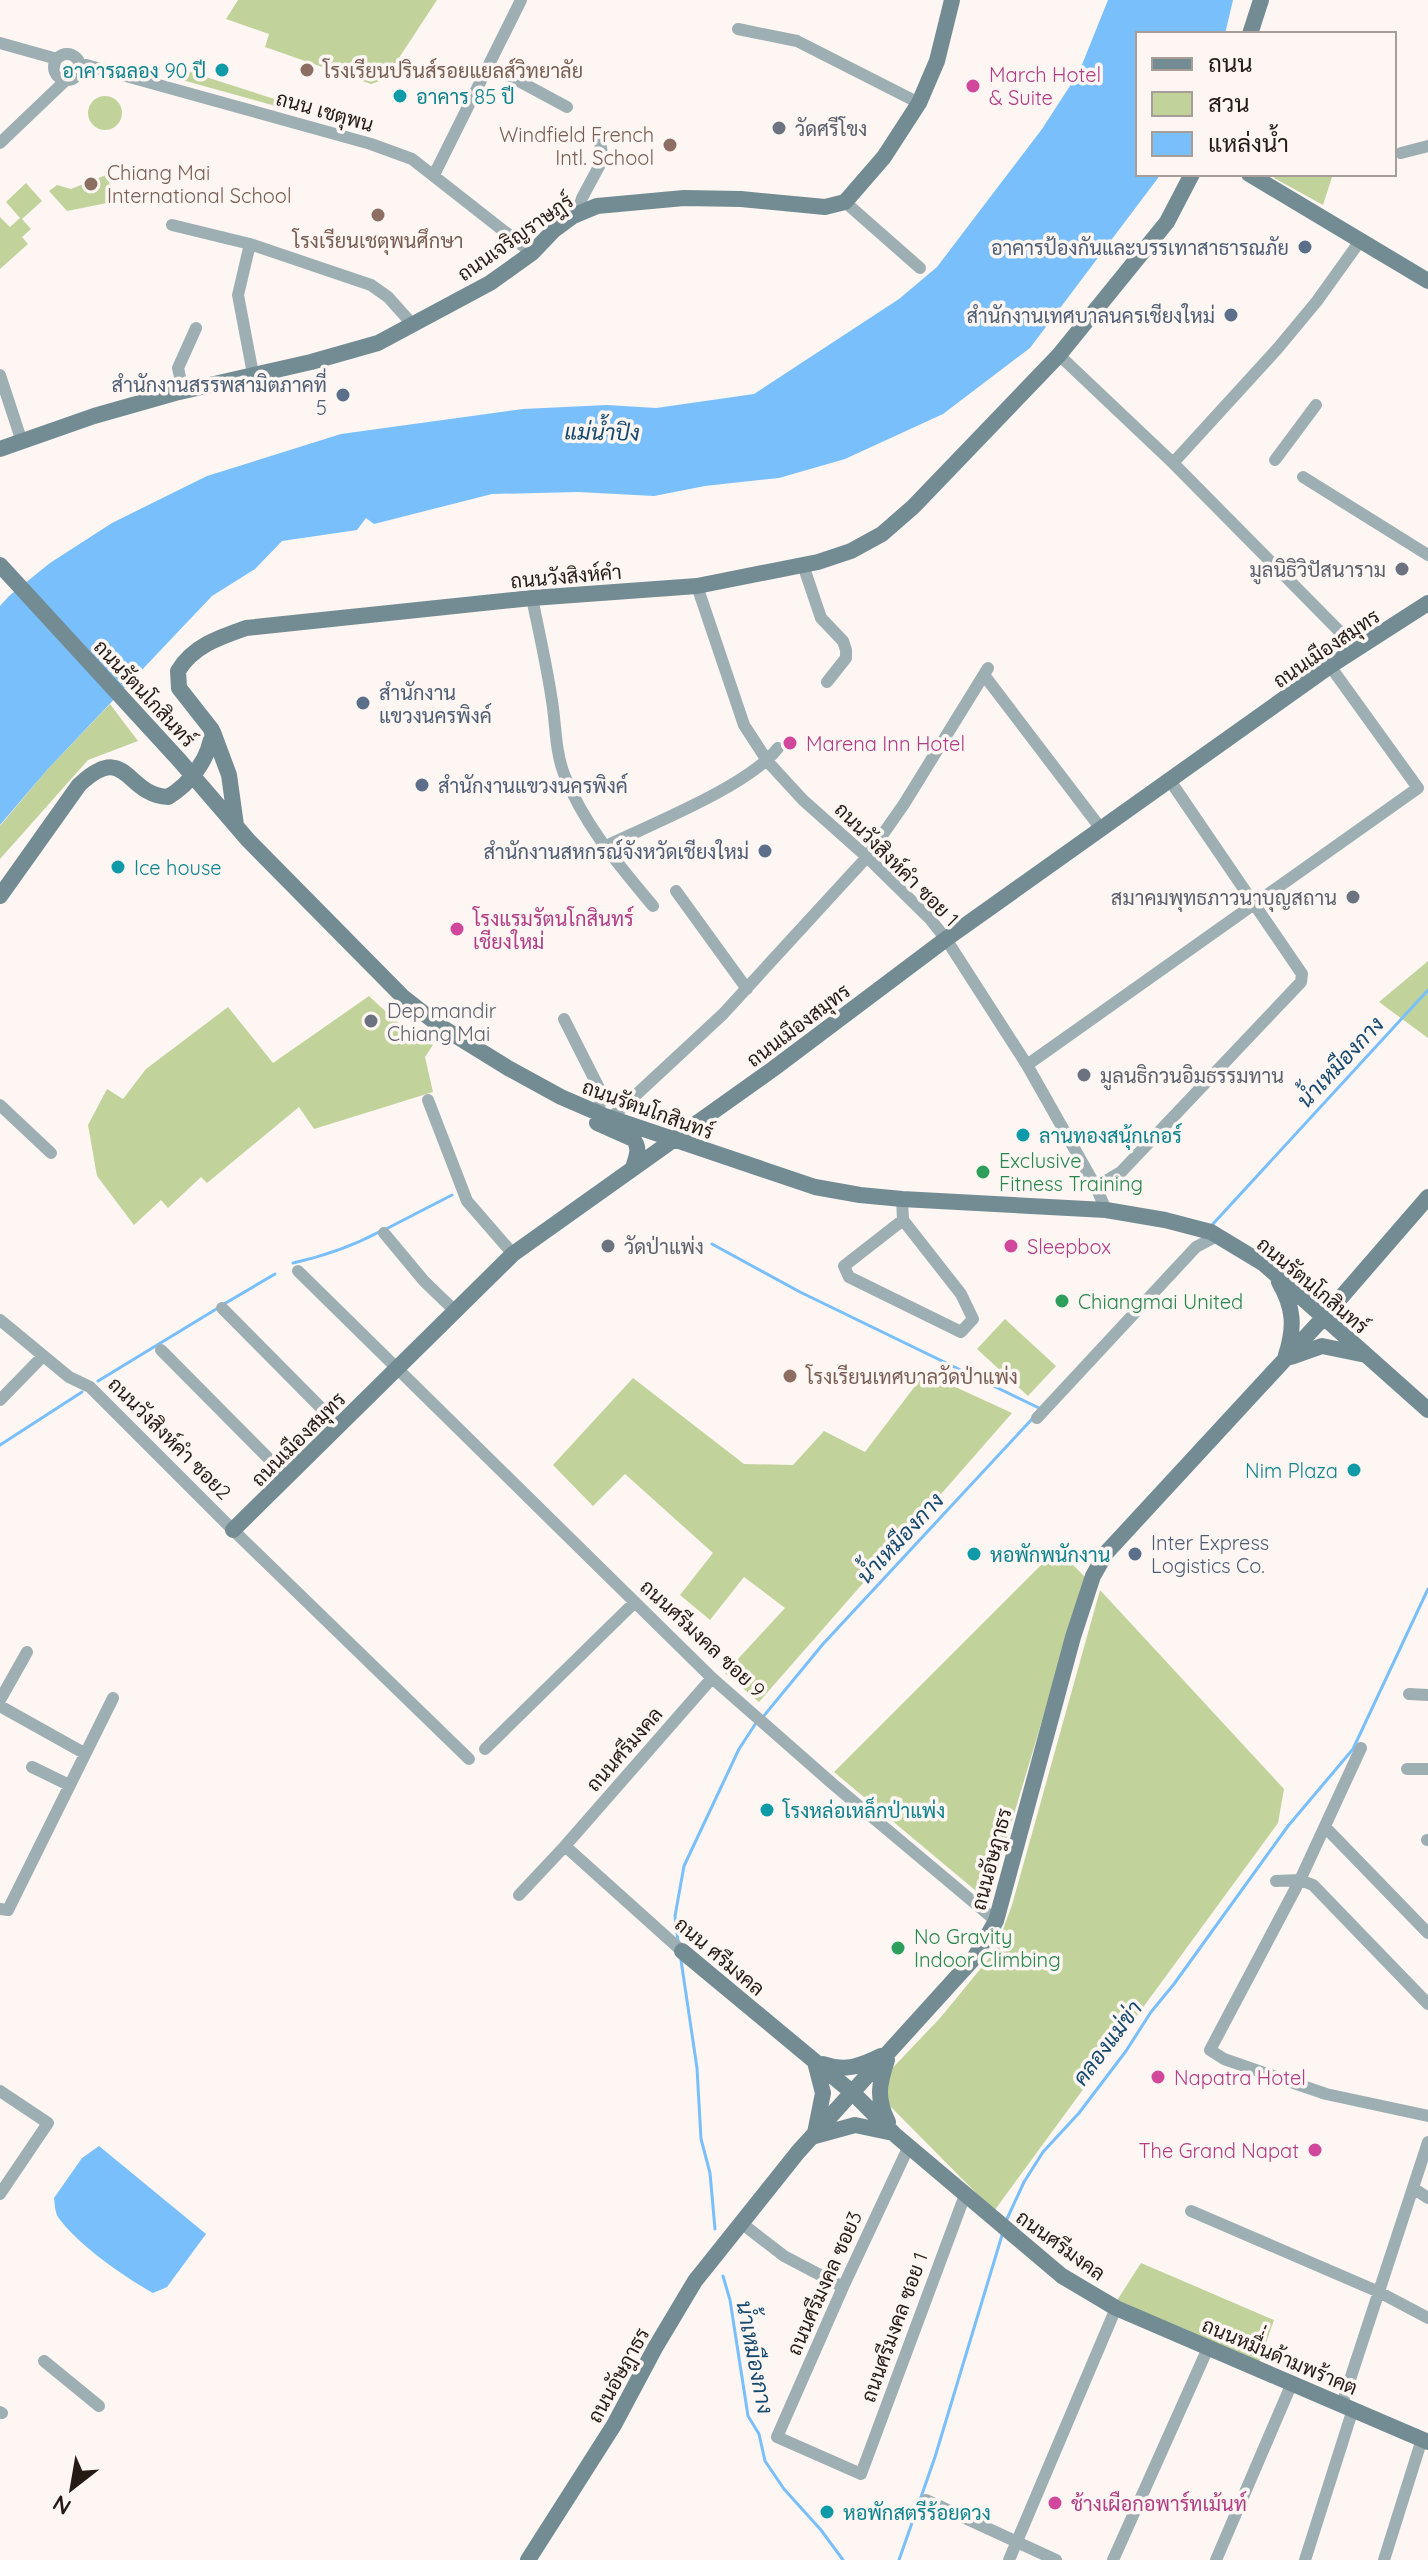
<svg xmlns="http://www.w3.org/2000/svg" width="1428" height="2560" viewBox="0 0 1428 2560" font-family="Quicksand,Sarabun,sans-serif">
	<rect width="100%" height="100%" fill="#fdf6f2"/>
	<!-- green -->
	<path fill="#c1d39b" d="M238,0H437L389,73L380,81L371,84L265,47L269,34L226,19Z
		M184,70L284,102L283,108L182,80Z
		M88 113a17 17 0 1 1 34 0a17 17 0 1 1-34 0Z
		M1275,174H1333L1323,205L1274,178Z
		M106,175L117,201L67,211L49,191L57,185L71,189Z
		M26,183L42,201L22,219L31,229L22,237L28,244L0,269V217L10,227L20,218L6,202Z
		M110,704L138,741L88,760L0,859V826L47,770Z
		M1428,961V1038L1379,1002Z
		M369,996L397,1022L433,1045L425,1057L433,1092L314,1129L299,1107L207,1183L201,1177L168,1208L161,1200L134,1225L97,1176L88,1125L107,1089L123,1099L146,1069L228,1007L273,1063Z
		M1005,1319L1056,1366L1028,1396L977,1349Z
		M925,1373L1012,1413L759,1702L725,1673L785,1608L744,1577L710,1620L680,1595L713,1553L625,1474L593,1506L553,1465L633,1378L744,1464L793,1465L824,1431L865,1452Z
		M1057,1549L1085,1577L988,1901L834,1772Z
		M1100,1590L1284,1789L1278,1823L994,2211L884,2100L883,2078L941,2017L995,1951L1012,1905Z
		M1141,2263L1274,2320L1258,2366L1116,2302Z"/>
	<!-- water -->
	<path fill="#79bffb" d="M1108,0H1233L1225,34H1138V174H1161L1030,348L943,414L845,459L779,478L705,486L654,496L578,492L492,494L374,524L366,518L357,530L282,541L255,569L212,596L47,770L0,825V606L9,596L50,563L112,523L207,476L341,434L523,409L607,405L656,408L754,394L899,299L937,267L1042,129L1079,72Z
		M99,2146L206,2234L167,2287L153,2293C123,2276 78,2245 58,2217C55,2212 55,2205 54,2198L82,2158Z"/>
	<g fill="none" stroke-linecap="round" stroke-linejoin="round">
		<!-- stream -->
		<path stroke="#79bffb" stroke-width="3" d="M1212,1225L1428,990
			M386,1229L452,1195
			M712,1244L800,1292L1041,1409
			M293,1263C324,1256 351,1247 379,1232
			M224,1304L275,1274
			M98,1381L218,1308
			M0,1445L82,1392
			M762,1718L823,1644L1033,1418
			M678,1941L675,1916L684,1866L739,1749L756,1723
			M681,1960L697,2068L701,2139L710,2173L715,2229
			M1006,2221L1024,2182L1043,2152L1079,2113L1126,2051L1151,2012L1174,1984L1288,1826L1353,1749L1428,1589
			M723,2276L730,2300L748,2416L759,2434L765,2461L784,2489L821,2530L843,2560
			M899,2560L935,2457L1003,2232"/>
		<!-- street -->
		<path stroke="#9eafb4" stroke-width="12" d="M738,29L797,41L919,103
			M0,43L57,59
			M54 67a13 13 0 1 1 26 0a13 13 0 1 1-26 0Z
			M79,63L371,144L412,159L532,253
			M489,65L567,107
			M0,143L66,80
			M1401,153L1428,146
			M434,175L521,0
			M845,202L920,268
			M577,215L582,198L603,159L598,131
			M172,225L250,244L238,295L253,374
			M250,244L371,285L388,297L413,325
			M1059,355L1173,463L1357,649
			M0,375L22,442
			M183,391L178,368L196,328
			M1275,460L1316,405
			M1173,463L1278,348L1317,301L1360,241
			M1303,477L1428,555
			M803,565L821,618L843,641L846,650V658L827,682
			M697,586L744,725L768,762L803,800L867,857L930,919L946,939L1027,1065L1096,1187L1106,1210
			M532,598C539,632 547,667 552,701C556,726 555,750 564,774C584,825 618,864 653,906
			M984,675L1102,830
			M604,847C649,825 749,786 778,748
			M676,891L747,989
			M564,1019L603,1096L597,1112
			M1027,1065L1418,788L1330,666
			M428,1100L467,1201L513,1254
			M0,1105L51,1153
			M611,1118L723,1014L867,857L904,804L988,668
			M1096,1187L1121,1172L1301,982L1302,974L1171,782
			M902,1199L903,1220L961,1294L973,1319L961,1332L849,1277L844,1266L903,1220
			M384,1233L424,1281L455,1311
			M298,1271L712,1678L834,1785L996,1921
			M222,1308L339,1426
			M0,1320L69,1377L90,1387L233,1530L469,1759
			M161,1350L287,1477
			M0,1400L43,1356
			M1037,1418L1196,1247L1217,1236
			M1409,1694L1428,1695
			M0,1700L27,1652
			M0,1706L84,1753
			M1361,1748L1300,1880L1210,2050L1224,2059L1326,2094L1428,2116
			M485,1749L635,1602
			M32,1767L69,1785
			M1407,1769H1428
			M1325,1827L1428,1933
			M1427,1840H1428
			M565,1846L682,1951
			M1276,1881L1300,1880L1313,1885L1428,2004
			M519,1895L565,1846L712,1678
			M0,1909L8,1910L113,1698
			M0,2091L48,2123L0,2194
			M909,2146L843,2287L777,2437L861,2474L965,2195
			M1413,2188L1428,2198
			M1191,2211L1379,2292L1428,2318
			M740,2222L784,2256L843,2287
			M44,2361L99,2406
			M1342,2404L1428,2142
			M0,2412L2,2413
			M926,2500L1056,2560
			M1009,2560L1116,2308
			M1113,2560L1208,2348
			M1216,2560L1292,2383
			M1305,2560L1353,2409
			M1384,2560L1422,2439"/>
		<!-- secondary -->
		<path stroke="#738c93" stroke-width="16" d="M1250,34L1261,0
			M1249,174L1428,281
			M0,449L94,416L175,393L311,362L378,343L490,283L532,253L554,230L573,216L597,206L684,198L741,199L825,207L845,202L884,157L919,103L937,61L952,0
			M0,565L180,761L248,840L403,997L440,1026L508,1068L561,1097L605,1116L815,1187L860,1195L902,1199L1106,1210L1165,1220L1211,1232L1264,1264L1428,1410
			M213,732L229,775L236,825
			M0,896L79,785C127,740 125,795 168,797C190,784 211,757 212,730L179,688L178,671C193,646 220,637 246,628L532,598L697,586L818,562L851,551L882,534L913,507L1059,355L1167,222L1192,174
			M597,1123L633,1139C641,1148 636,1157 633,1168
			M1279,1282C1294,1308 1295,1327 1286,1355
			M1291,1357L1322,1346L1361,1354
			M233,1530L513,1254L773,1069L946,939L1330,666L1428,603
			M682,1951L853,2093L894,2134L1062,2276L1116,2308L1428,2442
			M887,2060C879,2084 876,2098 888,2122
			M823,2064C845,2072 861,2066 881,2056
			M815,2133L823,2093L815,2062
			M815,2136L855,2125L893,2133
			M528,2560L614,2425L655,2348L695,2281L798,2152L974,1958L996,1921L1073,1637L1093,1576L1106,1553L1324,1317L1428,1197"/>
	</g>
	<!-- markers -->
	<g fill="#0f9aa8" stroke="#fdf6f2" stroke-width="3">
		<circle cx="222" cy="70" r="8"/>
		<circle cx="400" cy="96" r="8"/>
		<circle cx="118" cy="867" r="8"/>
		<circle cx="1023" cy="1135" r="8"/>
		<circle cx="1354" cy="1470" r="8"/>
		<circle cx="974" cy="1554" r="8"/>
		<circle cx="767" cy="1810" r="8"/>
		<circle cx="827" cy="2512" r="8"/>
	</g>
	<g fill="#8d6e63" stroke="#fdf6f2" stroke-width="3">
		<circle cx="307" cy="70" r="8"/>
		<circle cx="670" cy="145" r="8"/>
		<circle cx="91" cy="184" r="8"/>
		<circle cx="378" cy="215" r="8"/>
		<circle cx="790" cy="1376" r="8"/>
	</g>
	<g fill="#d1479c" stroke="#fdf6f2" stroke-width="3">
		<circle cx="973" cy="86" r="8"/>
		<circle cx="790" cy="743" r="8"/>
		<circle cx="457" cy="929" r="8"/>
		<circle cx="1011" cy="1246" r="8"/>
		<circle cx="1158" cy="2077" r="8"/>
		<circle cx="1315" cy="2150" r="8"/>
		<circle cx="1055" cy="2503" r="8"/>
	</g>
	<g fill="#6b7280" stroke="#fdf6f2" stroke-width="3">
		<circle cx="779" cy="128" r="8"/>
		<circle cx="1402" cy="569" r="8"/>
		<circle cx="1353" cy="897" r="8"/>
		<circle cx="371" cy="1021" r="8"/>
		<circle cx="1084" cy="1075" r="8"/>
		<circle cx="608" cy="1246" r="8"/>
	</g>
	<g fill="#5c6f8a" stroke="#fdf6f2" stroke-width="3">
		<circle cx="1305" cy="247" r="8"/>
		<circle cx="1231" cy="315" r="8"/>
		<circle cx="343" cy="395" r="8"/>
		<circle cx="363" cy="703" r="8"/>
		<circle cx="422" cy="785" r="8"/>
		<circle cx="765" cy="851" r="8"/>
		<circle cx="1135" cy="1554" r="8"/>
	</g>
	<g fill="#2e9e5b" stroke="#fdf6f2" stroke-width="3">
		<circle cx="983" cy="1172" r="8"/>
		<circle cx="1062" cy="1301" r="8"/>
		<circle cx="898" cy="1948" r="8"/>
	</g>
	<g text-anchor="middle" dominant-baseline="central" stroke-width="7" stroke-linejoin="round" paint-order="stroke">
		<!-- culture labels -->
		<g font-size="20" fill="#0d838f" stroke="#fdf6f2" text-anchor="start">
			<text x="206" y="70" text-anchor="end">อาคารฉลอง 90 ปี</text>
			<text x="416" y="96">อาคาร 85 ปี</text>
			<text x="134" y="867">Ice house</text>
			<text x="1039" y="1135">ลานทองสนุ้กเกอร์</text>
			<text x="1338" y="1470" text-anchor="end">Nim Plaza</text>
			<text x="990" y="1554">หอพักพนักงาน</text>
			<text x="783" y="1810">โรงหล่อเหล็กป่าแพ่ง</text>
			<text x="843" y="2512">หอพักสตรีร้อยดวง</text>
		</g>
		<!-- education labels -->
		<g font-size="20" fill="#785e54" stroke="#fdf6f2" text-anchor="start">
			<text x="323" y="70">โรงเรียนปรินส์รอยแยลส์วิทยาลัย</text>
			<text x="654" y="134" text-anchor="end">Windfield French<tspan x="654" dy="23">Intl. School</tspan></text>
			<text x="107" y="172">Chiang Mai<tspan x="107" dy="23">International School</tspan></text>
			<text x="378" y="240" text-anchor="middle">โรงเรียนเชตุพนศึกษา</text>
			<text x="806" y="1376">โรงเรียนเทศบาลวัดป่าแพ่ง</text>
		</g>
		<!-- hotel labels -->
		<g font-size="20" fill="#b23c85" stroke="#fdf6f2" text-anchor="start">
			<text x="989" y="74">March Hotel<tspan x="989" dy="23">&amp; Suite</tspan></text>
			<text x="806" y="743">Marena Inn Hotel</text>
			<text x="473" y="918">โรงแรมรัตนโกสินทร์<tspan x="473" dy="23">เชียงใหม่</tspan></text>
			<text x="1027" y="1246">Sleepbox</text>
			<text x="1174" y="2077">Napatra Hotel</text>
			<text x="1299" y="2150" text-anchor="end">The Grand Napat</text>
			<text x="1071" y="2503">ช้างเผือกอพาร์ทเม้นท์</text>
		</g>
		<!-- street labels -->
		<g font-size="20" fill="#261a14" stroke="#fdf6f2">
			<text transform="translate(325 111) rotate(16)">ถนน เชตุพน</text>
			<text transform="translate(515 237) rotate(-35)">ถนนเจริญราษฎร์</text>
			<text transform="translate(566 576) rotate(-5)">ถนนวังสิงห์คำ</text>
			<text transform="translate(1326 648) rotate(-34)">ถนนเมืองสมุทร</text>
			<text transform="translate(145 693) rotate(47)">ถนนรัตนโกสินทร์</text>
			<text transform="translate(897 864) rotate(45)">ถนนวังสิงห์คำ ซอย 1</text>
			<text transform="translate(798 1025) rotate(-37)">ถนนเมืองสมุทร</text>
			<text transform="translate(648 1109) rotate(20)">ถนนรัตนโกสินทร์</text>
			<text transform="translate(1313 1285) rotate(40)">ถนนรัตนโกสินทร์</text>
			<text transform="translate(170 1438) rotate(45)">ถนนวังสิงห์คำ ซอย2</text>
			<text transform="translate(298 1439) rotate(-45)">ถนนเมืองสมุทร</text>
			<text transform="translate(703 1638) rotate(43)">ถนนศรีมงคล ซอย 9</text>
			<text transform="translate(624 1749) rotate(-49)">ถนนศรีมงคล</text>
			<text transform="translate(991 1859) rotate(-75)">ถนนอัษฎาธร</text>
			<text transform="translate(720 1956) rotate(40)">ถนน ศรีมงคล</text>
			<text transform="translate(1061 2245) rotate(36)">ถนนศรีมงคล</text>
			<text transform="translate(824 2283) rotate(-66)">ถนนศรีมงคล ซอย3</text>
			<text transform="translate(894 2327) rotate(-70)">ถนนศรีมงคล ซอย 1</text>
			<text transform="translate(1280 2356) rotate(23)">ถนนหมื่่นด้ามพร้าคต</text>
			<text transform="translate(618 2375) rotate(-61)">ถนนอัษฎาธร</text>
		</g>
		<!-- worship labels -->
		<g font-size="20" fill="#5b616d" stroke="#fdf6f2" text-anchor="start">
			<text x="795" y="128">วัดศรีโขง</text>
			<text x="1386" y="569" text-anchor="end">มูลนิธิวิปัสนาราม</text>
			<text x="1337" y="897" text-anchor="end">สมาคมพุทธภาวนาบุญสถาน</text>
			<text x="387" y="1010">Dep mandir<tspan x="387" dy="23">Chiang Mai</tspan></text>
			<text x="1100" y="1075">มูลนธิกวนอิมธรรมทาน</text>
			<text x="624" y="1246">วัดป่าแพ่ง</text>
		</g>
		<!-- service labels -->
		<g font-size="20" fill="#4e5e75" stroke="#fdf6f2" text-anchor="end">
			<text x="1289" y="247">อาคารป้องกันและบรรเทาสาธารณภัย</text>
			<text x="1215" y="315">สำนักงานเทศบาลนครเชียงใหม่</text>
			<text x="327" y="384">สำนักงานสรรพสามิตภาคที่<tspan x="327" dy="23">5</tspan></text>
			<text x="379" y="692" text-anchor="start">สำนักงาน<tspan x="379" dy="23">แขวงนครพิงค์</tspan></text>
			<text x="438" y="785" text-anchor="start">สำนักงานแขวงนครพิงค์</text>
			<text x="749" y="851">สำนักงานสหกรณ์จังหวัดเชียงใหม่</text>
			<text x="1151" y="1542" text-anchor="start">Inter Express<tspan x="1151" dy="23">Logistics Co.</tspan></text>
		</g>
		<!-- leisure labels -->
		<g font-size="20" fill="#27864d" stroke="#fdf6f2" text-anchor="start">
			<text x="999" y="1160">Exclusive<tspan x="999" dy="23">Fitness Training</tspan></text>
			<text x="1078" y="1301">Chiangmai United</text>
			<text x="914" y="1936">No Gravity<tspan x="914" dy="23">Indoor Climbing</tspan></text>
		</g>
		<!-- water labels -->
		<g font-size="22" font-style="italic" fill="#164970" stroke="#fdf6f2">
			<text transform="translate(602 432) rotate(1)">แม่น้ำปิง</text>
			<text transform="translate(1340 1062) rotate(-47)">น้ำเหมืองกาง</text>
			<text transform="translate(900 1538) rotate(-47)">น้ำเหมืองกาง</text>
			<text transform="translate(1107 2043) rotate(-53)">คลองแม่ข่า</text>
			<text transform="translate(755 2357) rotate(79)">น้ำเหมืองกาง</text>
		</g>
	</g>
	<!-- legend -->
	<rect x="1136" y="32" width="260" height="144" fill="#fdf6f2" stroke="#a79e99" stroke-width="2"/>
	<rect x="1152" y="58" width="40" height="12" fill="#738c93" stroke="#a79e99" stroke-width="2"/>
	<text x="1208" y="72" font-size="24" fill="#261a14">ถนน</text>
	<rect x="1152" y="92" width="40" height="24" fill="#c1d39b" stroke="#a79e99" stroke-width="2"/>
	<text x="1208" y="112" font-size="24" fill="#261a14">สวน</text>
	<rect x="1152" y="132" width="40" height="24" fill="#79bffb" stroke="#a79e99" stroke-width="2"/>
	<text x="1208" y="152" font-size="24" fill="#261a14">แหล่งน้ำ</text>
	<!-- north arrow -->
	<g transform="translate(72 2488) rotate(211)" stroke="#fdf6f2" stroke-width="6" paint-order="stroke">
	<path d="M0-6L14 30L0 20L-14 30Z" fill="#261a14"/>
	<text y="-12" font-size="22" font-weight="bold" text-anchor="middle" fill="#261a14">N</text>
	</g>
</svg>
